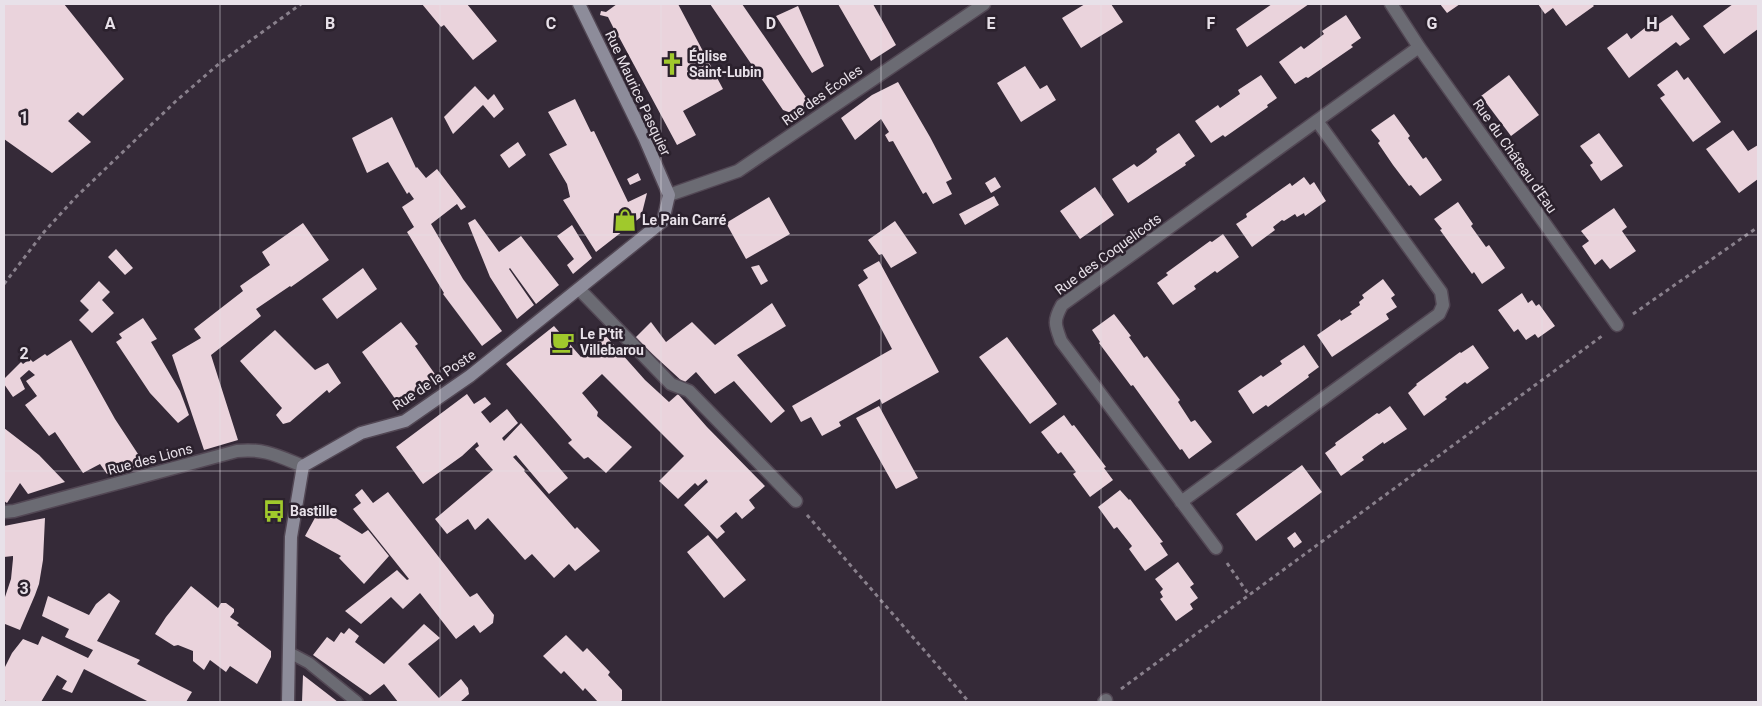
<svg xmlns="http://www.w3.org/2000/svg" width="1762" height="706" viewBox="0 0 1762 706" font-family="Roboto,sans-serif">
	<rect width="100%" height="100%" fill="#352a38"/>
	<!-- building -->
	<path fill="#ead3dc" d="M4,4H64L124,79L83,116L78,112L68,121L91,142L52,173L4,139Z
		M422,4H467L497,41L473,60L444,25L441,27Z
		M617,4H678L723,89L683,111L696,135L677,145L619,37L615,39L613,35L616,33L608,17L600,15L601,11L606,12Z
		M710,4H742L810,103L794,114L783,110Z
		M838,4H873L896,45L871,61Z
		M1085,4H1111L1123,22L1081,48L1062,18Z
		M1272,4H1309L1247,47L1236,29Z
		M1440,4H1460L1447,13Z
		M1538,4H1592L1594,6L1566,26L1553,8L1545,14Z
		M1733,4H1758V29L1724,54L1703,26Z
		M798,6L824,66L812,73L776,16Z
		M1346,15L1361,38L1351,45L1353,47L1308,78L1306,77L1295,84L1279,62L1301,46L1304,49L1324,34L1322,31Z
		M1672,15L1690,39L1680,46L1676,42L1629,78L1607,48L1627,33L1631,39L1646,27L1648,31Z
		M1025,66L1040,89L1047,85L1056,100L1021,122L997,83Z
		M1677,70L1684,80L1688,77L1721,122L1693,142L1660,98L1665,95L1657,85Z
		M1261,75L1277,98L1267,105L1268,107L1225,137L1223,135L1211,143L1195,121L1218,105L1220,108L1240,94L1238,90Z
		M1509,75L1539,115L1511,136L1481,96Z
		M898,82L930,137L952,179L946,182L952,194L933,204L926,192L923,194L893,141L889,142L885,135L889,132L881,119L855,140L841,118L872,95Z
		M475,86L488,100L494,94L504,109L494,118L483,105L453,134L444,117Z
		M575,99L591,132L594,131L628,202L647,193L641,217L596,252L563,200L570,197L567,184L549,154L567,145L548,112Z
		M1394,114L1410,136L1408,138L1423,159L1426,157L1442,180L1420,196L1411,185L1409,186L1393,165L1378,143L1380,141L1371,130Z
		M392,117L416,168L417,167L426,178L437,169L466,207L461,210L457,204L431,224L463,279L502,331L482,346L443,294L444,293L407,232L414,227L402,207L414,199L409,192L407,194L388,162L367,173L352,138Z
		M1733,130L1748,151L1758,145V179L1739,193L1706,149Z
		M1179,133L1195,156L1185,163L1186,165L1128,203L1112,179L1134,164L1137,167L1147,160L1157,152L1156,149Z
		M1599,133L1623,166L1601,181L1590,165L1593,163L1580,146Z
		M518,142L526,155L509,168L500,155Z
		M638,173L641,180L630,185L627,179Z
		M995,177L1001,187L991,193L985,183Z
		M1304,177L1310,185L1314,182L1326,201L1305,216L1304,213L1297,217L1295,214L1284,221L1282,220L1273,227L1275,230L1252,247L1236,224L1247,217L1246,214L1290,183L1292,186Z
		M1095,187L1114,215L1080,239L1060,211Z
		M994,196L999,205L965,225L959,214Z
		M769,197L790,234L746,259L726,223Z
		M1458,202L1473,224L1471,226L1486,247L1489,245L1505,268L1482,284L1474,272L1472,274L1440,230L1442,229L1434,219Z
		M1614,208L1627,227L1622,231L1636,251L1610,269L1602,259L1595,265L1582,246L1589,241L1581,231Z
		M475,219L499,252L521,236L559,285L536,304L510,268L509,269L534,305L517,319L490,277L468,223Z
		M895,221L917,253L891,268L882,254L879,255L868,240Z
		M303,223L329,260L291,287L290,286L256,309L261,316L211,355L238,440L204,450L172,355L201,338L194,329L243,291L240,286L270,265L262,252Z
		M572,225L592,258L573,274L567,265L574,259L557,236Z
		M1223,234L1239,257L1217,273L1215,271L1194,286L1196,289L1173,305L1157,283L1168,275L1166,273L1210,241L1212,242Z
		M116,249L133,268L125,275L108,257Z
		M879,261L939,372L882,404L880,399L839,422L841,426L822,436L811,417L801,422L792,406L892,349L858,285L868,278L863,270Z
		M759,265L768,281L761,285L751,267Z
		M363,268L377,289L337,319L322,299Z
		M1383,279L1395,295L1391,298L1397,307L1386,314L1389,319L1332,357L1317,335L1340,319L1341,321L1352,314L1350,312L1360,305L1359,302L1364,298L1362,295Z
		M99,281L110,292L102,300L114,313L92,333L79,320L89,310L80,301Z
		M1522,293L1528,303L1532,300L1536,306L1539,304L1555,326L1538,338L1535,334L1526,340L1518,329L1514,332L1498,310Z
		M772,303L786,326L737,355L785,411L771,423L734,381L715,394L696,372L684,383L635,338L651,322L666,342L692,322L715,345Z
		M1114,314L1131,336L1129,337L1137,348L1144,358L1147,356L1180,400L1178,402L1191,422L1195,420L1212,442L1189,459L1182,449L1180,450L1133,385L1131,386L1099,343L1100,342L1092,330Z
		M143,318L157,339L151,342L180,391L189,415L178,423L150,393L116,342L122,338L119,334Z
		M401,322L418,344L415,346L437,377L398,403L362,352Z
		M554,326L581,357L605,335L645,380L669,402L678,394L707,427L765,486L749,500L755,508L742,519L736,512L720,526L725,532L717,539L684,505L708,482L706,479L698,486L695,483L678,499L659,481L684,456L602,374L582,393L598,412L597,416L632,447L606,473L588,457L584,459L568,443L572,440L506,364Z
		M275,330L315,370L328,363L341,383L329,393L327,390L290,422L283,424L276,415L282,408L240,361Z
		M1007,337L1057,404L1030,424L979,357Z
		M71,340L115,419L138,454L141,466L107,474L100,464L83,473L55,432L49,436L25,405L37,396L26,381L35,375L29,370L20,378L25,389L13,397L4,384V379L21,362L23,364L30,359L33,362L45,354L47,356Z
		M1304,345L1319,367L1308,375L1309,377L1268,407L1266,405L1253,414L1238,391L1261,375L1263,377L1282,364L1280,361Z
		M1473,345L1489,368L1467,384L1465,382L1445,397L1447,399L1424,416L1408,393L1417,385L1416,384L1460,352L1461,353Z
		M467,394L474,404L485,397L491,404L481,412L490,423L507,409L518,423L502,438L504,441L521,423L568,478L549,494L516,455L513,457L525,470L524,471L575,529L577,527L600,551L575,571L569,564L554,578L532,554L525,560L488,518L475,530L468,519L447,534L435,519L493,470L475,449L479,446L477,442L462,456L423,484L396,447Z
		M879,406L918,478L896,489L856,418Z
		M1390,406L1407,429L1384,444L1383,442L1362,457L1364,460L1341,476L1325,453L1336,445L1335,443L1377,413L1379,414Z
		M1064,415L1072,426L1074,425L1106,467L1104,468L1113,480L1090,497L1073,474L1076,472L1061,452L1058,454L1041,432Z
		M4,428L39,455L65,482L28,494L20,483L7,503L4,501Z
		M1302,465L1322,492L1256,541L1236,514Z
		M362,489L373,503L388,492L470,597L477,593L494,615L493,623L480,633L474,625L456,639L420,593L403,609L391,597L361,624L345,611L397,570L407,580L409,579L353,509L361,503L355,495Z
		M1120,490L1129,500L1130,499L1163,542L1160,543L1168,555L1145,571L1129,549L1132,546L1117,527L1114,529L1098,507Z
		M322,505L338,513L336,518L362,534L368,530L389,556L364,584L339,558L341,556L305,536Z
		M45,518L43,560L39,584L35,595L20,630L5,624L4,628V600L11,579L13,559V556L4,557V526Z
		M1295,532L1302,542L1294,548L1287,538Z
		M708,535L746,580L724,598L687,552Z
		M1178,562L1194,584L1190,587L1198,598L1190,604L1193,609L1176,621L1160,599L1163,597L1160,592L1163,589L1155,579Z
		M191,586L218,608L221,603H226L234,609V612L230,617L239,623L237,625L271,651V657L257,684L230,666L226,672L210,660L204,670L193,661V651L178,645L174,646L155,634L166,617Z
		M109,593L120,601L97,641L140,660L137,664L192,692L186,702H149L84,669L72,693L62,689L67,681L57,675L41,702H8L4,700V669L12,653L23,639L38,645L42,636L88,658L93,650L65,637L69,629L42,616L48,596L89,615L96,604Z
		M424,624L440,638L408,664L439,698L461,679L468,688L469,694L460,702H398L384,684L370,695L313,655L327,637L334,642L341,632L344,634L349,628L359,636L355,642L384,664Z
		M566,635L583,652L587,648L610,672L608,675L622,690V700L620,702H598L585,688L583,691L564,671L561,674L543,656Z
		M303,675L338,702H302Z"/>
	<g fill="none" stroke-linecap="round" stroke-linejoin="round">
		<defs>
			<path id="lane" d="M290,653L309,663L357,702"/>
			<path id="street" d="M1391,4L1419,47L1617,325
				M669,195L738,171L984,4
				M579,289L671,384L689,391L796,501
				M1181,502L1439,314L1443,305L1441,292L1317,121
				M4,512L14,511L237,451C264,448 278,456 303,466
				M1216,548L1061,341C1055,325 1053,321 1062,305L1419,47
				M1104,702L1106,700"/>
			<path id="secondary" d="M288,702L291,537L303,466L361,433L405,421L470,376L663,221L669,195L644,137L579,4"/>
		</defs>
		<!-- lane casing -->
		<use href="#lane" stroke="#524754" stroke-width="14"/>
		<!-- street casing -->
		<use href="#street" stroke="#524754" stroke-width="15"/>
		<!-- secondary casing -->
		<use href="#secondary" stroke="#524754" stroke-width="15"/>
		<!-- path -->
		<path stroke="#89808c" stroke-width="3" stroke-dasharray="4 4" stroke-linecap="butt" d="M4,284L44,232L76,197L176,101L221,62L301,4
			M1633,314L1758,227
			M807,515L969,702
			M1227,563L1249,595
			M1121,689L1602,336"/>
		<!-- lane -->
		<use href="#lane" stroke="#6b6b73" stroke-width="11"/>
		<!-- street -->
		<use href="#street" stroke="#6b6b73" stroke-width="12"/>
		<!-- secondary -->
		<use href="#secondary" stroke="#8d8c9a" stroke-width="12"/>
	</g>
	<!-- grid -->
	<path fill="none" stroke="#e8e1e9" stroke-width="1" stroke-opacity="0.55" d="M220,4V702M440,4V702M661,4V702M881,4V702M1101,4V702M1321,4V702M1542,4V702M4,235H1758M4,471H1758"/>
	<!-- icons -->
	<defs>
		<symbol id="church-bare" viewBox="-9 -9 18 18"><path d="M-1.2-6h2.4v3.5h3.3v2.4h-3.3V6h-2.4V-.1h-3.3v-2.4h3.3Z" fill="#a0c92c" stroke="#2b212d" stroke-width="2.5" paint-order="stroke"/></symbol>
		<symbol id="shop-bare" viewBox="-9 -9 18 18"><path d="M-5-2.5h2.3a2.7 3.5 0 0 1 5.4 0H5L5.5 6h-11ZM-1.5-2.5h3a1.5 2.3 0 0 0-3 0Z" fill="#a0c92c" stroke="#2b212d" stroke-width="2.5" paint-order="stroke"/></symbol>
		<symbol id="cafe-bare" viewBox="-9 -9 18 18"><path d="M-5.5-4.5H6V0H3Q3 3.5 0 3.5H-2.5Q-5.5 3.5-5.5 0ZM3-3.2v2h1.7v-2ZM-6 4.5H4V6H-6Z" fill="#a0c92c" stroke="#2b212d" stroke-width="2.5" paint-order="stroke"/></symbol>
		<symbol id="bus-bare" viewBox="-9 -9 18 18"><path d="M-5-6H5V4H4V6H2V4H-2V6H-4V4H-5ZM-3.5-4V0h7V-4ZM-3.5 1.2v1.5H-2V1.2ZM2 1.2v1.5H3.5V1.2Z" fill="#a0c92c" stroke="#2b212d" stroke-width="2.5" paint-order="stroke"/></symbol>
	</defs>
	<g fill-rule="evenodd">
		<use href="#church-bare" x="656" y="48" width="32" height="32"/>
		<use href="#shop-bare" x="609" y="204" width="32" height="32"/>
		<use href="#cafe-bare" x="547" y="326" width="32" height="32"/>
		<use href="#bus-bare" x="258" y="495" width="32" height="32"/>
	</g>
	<g text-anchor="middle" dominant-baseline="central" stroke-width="5" stroke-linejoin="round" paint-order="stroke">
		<!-- poi labels -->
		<g font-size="14" font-weight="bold" fill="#e8e1e9" stroke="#2b212d" text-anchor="start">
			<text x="689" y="56">Église<tspan x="689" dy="16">Saint-Lubin</tspan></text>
			<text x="642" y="220">Le Pain Carré</text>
			<text x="580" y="334">Le P'tit<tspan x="580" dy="16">Villebarou</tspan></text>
			<text x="290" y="511">Bastille</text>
		</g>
		<!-- street labels -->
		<g font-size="14" fill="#e8e1e9" stroke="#2b212d">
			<text transform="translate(638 93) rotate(65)">Rue Maurice Pasquier</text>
			<text transform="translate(822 95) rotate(-35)">Rue des Écoles</text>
			<text transform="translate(1515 156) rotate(55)">Rue du Château d'Eau</text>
			<text transform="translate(1108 254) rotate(-36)">Rue des Coquelicots</text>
			<text transform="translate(434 380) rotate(-34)">Rue de la Poste</text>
			<text transform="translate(150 459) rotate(-15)">Rue des Lions</text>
		</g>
	</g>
	<g font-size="16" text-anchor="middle" font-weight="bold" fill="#e8e1e9" stroke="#2b212d" stroke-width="5" stroke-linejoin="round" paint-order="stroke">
		<text x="110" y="29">A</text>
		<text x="330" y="29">B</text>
		<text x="551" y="29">C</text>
		<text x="771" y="29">D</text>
		<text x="991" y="29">E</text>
		<text x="1211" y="29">F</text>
		<text x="1432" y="29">G</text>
		<text x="1652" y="29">H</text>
		<text x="24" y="123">1</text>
		<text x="24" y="359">2</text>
		<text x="24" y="594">3</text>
	</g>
	<!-- border -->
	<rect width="1762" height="706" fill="none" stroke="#e8e1e9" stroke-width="10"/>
</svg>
